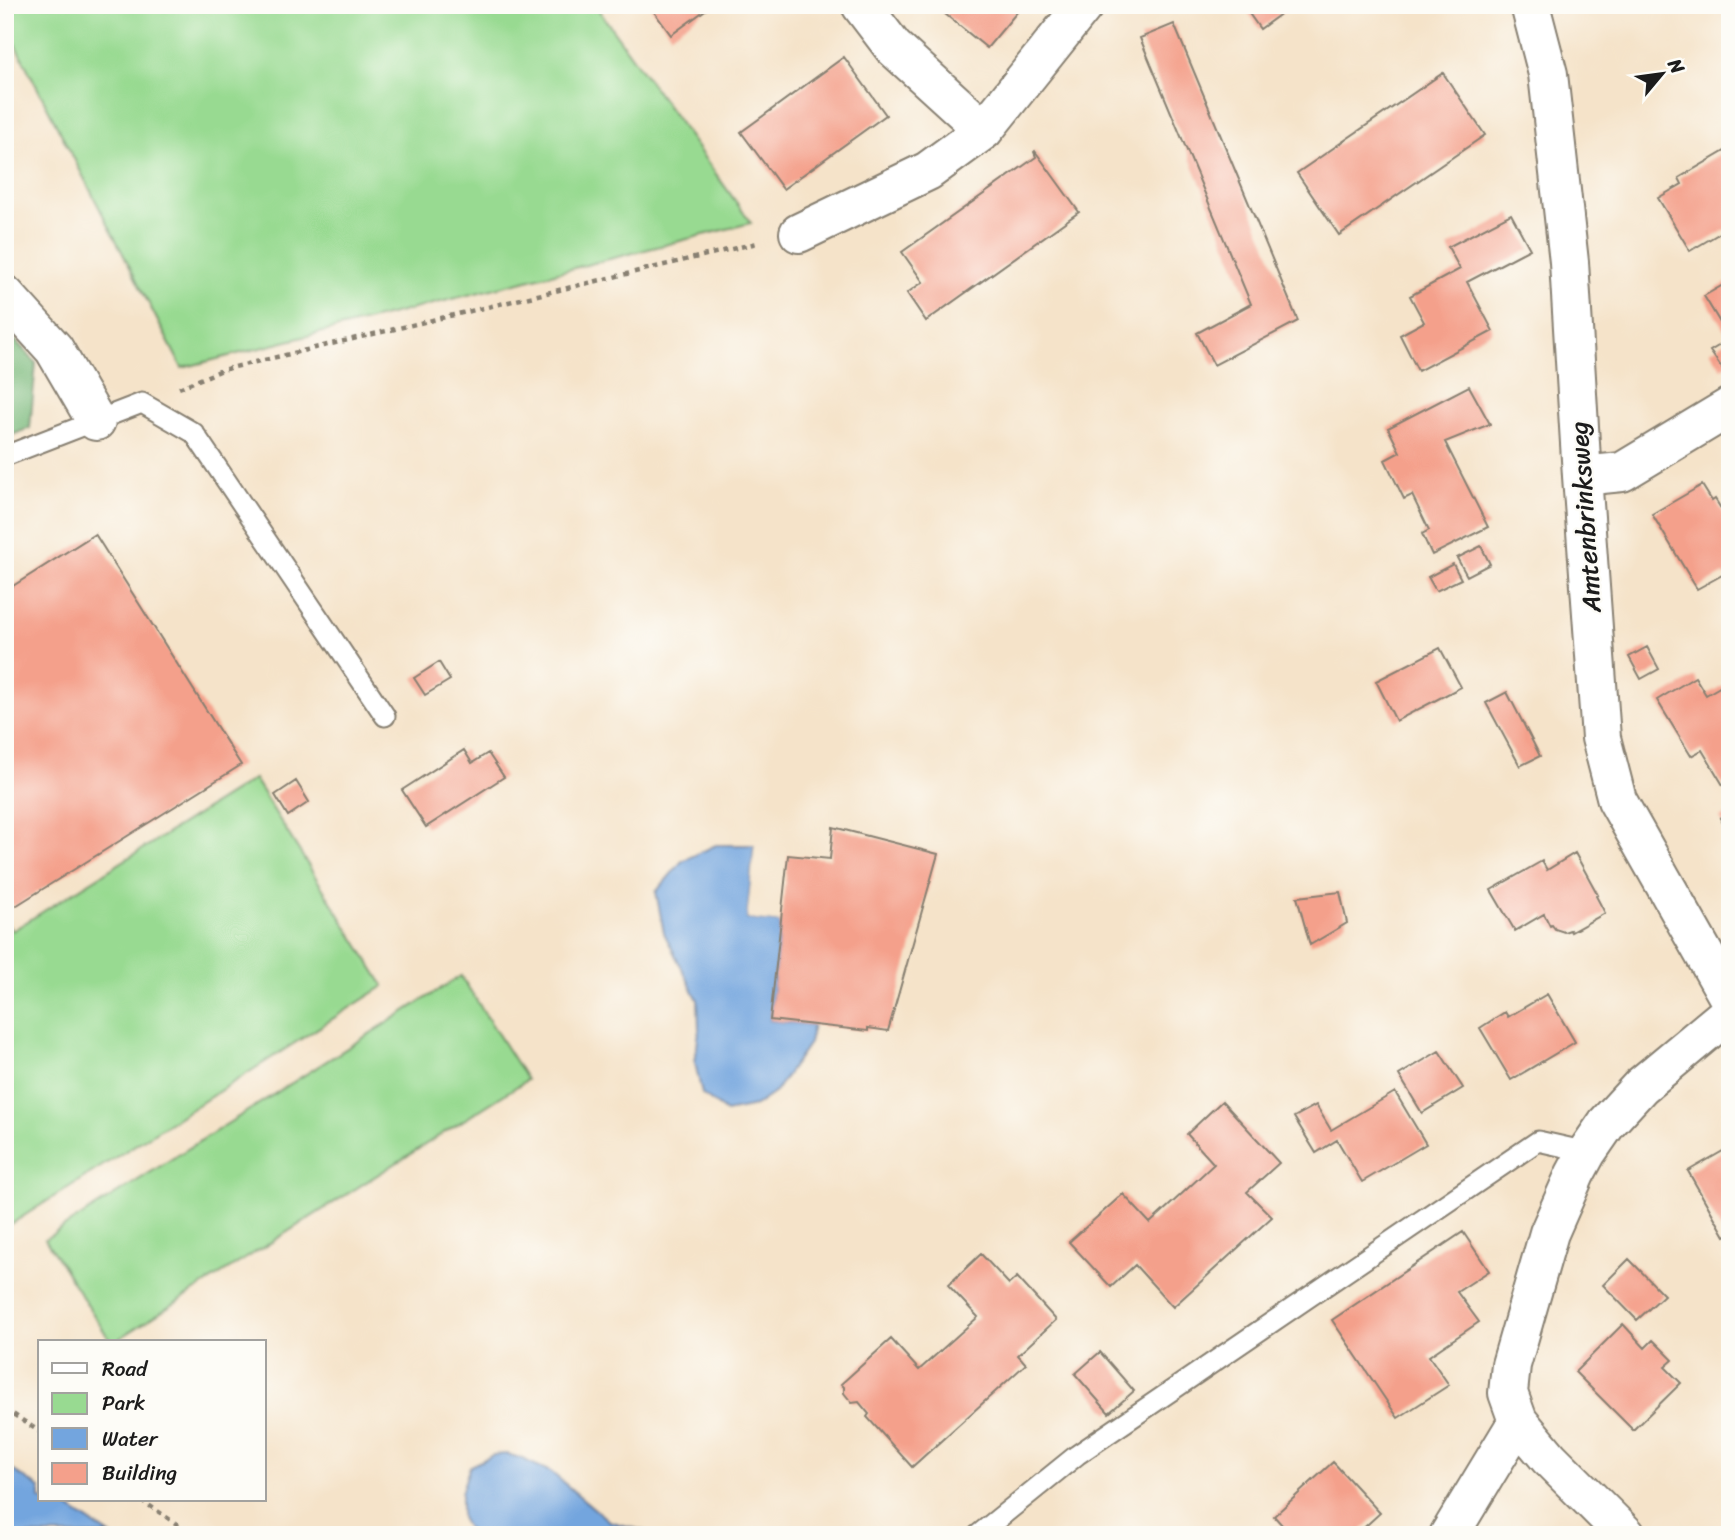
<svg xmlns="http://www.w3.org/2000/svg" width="1735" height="1540" viewBox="0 0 1735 1540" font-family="Sriracha,sans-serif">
	<rect width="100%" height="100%" fill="#fdfcf7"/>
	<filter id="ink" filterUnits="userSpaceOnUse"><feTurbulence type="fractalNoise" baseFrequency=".0143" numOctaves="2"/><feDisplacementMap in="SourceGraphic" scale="14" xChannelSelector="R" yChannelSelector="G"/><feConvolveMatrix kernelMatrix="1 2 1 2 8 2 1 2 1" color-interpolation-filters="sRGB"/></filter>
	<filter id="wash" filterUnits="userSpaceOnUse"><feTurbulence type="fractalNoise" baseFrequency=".00686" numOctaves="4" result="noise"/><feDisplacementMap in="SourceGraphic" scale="28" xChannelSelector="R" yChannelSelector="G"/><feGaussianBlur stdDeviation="1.57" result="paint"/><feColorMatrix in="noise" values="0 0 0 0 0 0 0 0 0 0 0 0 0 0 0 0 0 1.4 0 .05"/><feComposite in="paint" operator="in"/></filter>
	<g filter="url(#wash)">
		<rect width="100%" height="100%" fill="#f5e3c9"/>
		<!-- green -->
		<path fill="#98da91" stroke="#5a7b56" stroke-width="2" d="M5,5H595L751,223L182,368L5,25Z
			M254,779L384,986L5,1228V921L12,931Z
			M461,976L527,1080L114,1342H111L45,1239Z"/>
		<!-- forest -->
		<path fill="#7aba7b" stroke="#4b6b4c" stroke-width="2" d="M5,329L36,363L30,428L5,438Z"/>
		<!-- water -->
		<path fill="#73a5de" stroke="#48607d" stroke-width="2" d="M716,845H754L747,919L781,923L770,1020L813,1025L809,1043L775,1092L755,1106L726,1112L702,1094L695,1063L699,1030L698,1000L664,933L656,892L682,861Z
			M507,1454L520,1458L551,1472L609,1521L647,1532L662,1535H471L461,1518V1493L470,1466L493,1455Z
			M5,1465L40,1488V1500H57L110,1535H5Z"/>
		<!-- pier -->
		<path fill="#f5e3c9" d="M755,841L758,845L751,916L781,920V923L747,919Z"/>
		<g id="blocks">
			<!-- building -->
			<path fill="#f4a08b" d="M649,5H712L671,35Z
				M934,5H1023L987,48Z
				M1243,5H1293L1260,29Z
				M1174,24L1298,321L1214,365L1197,333L1251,304L1140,38Z
				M844,57L886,115L783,189L741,132Z
				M1443,73L1485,135L1339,235L1297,173Z
				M1730,148V227L1690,251L1658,198L1682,184L1679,178Z
				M1035,151L1079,212L926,321L907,293L923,282L902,252L1036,157L1034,152Z
				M1511,214L1530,249L1467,282L1493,331L1418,371L1400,335L1424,322L1410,296L1460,269L1448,247Z
				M1730,281V363L1722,368L1710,351L1730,339L1704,296Z
				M1469,386L1490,424L1445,442L1488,527L1432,555L1422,534L1429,530L1412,495L1404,499L1385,460L1400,452L1388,428Z
				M1702,485L1712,501L1715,499L1730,523V585L1724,574L1697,589L1652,514Z
				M95,534L241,765L14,907L5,893V591Z
				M1481,546L1490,564L1467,576L1457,558Z
				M1453,564L1461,579L1436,591L1428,577Z
				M1647,647L1659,669L1641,679L1629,657Z
				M1440,648L1461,687L1396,721L1376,681Z
				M439,662L450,680L425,695L414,678Z
				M1695,677L1706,695L1730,681V780L1723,785L1702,750L1691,756L1657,700Z
				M1507,692L1540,756L1520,766L1486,703Z
				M464,750L472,763L488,753L504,777L426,827L402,790Z
				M296,781L309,802L288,816L275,795Z
				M1730,813V836L1720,818Z
				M833,827L938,854L888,1031L868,1028V1031L770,1020L788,855L830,859Z
				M1575,853L1598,895L1596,896L1605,913L1571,932L1570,930L1564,932L1555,929L1552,925L1550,926L1544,914L1515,931L1491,890L1542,861L1547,870Z
				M1340,892L1347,923L1310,945L1297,897Z
				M1547,994L1575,1042L1511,1080L1480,1028L1505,1012L1508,1017Z
				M1439,1051L1463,1088L1422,1113L1399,1075Z
				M1395,1092L1426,1144L1362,1182L1337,1140L1316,1153L1294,1117L1316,1105L1331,1130Z
				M1222,1101L1279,1163L1247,1192L1272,1217L1173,1307L1135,1265L1111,1287L1069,1242L1123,1194L1150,1223L1172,1203L1214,1164L1187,1134Z
				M1730,1147V1233L1725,1236L1688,1171Z
				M1463,1232L1489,1271L1457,1292L1479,1322L1429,1356L1449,1385L1398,1418L1332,1320Z
				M981,1254L1009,1284L1017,1277L1056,1320L1018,1355L1026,1364L912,1467L867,1417L869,1414L859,1402L852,1403L844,1393V1387L841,1384L891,1339L919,1370L978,1317L948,1285Z
				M1629,1259L1664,1295L1637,1320L1603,1285Z
				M1623,1324L1645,1348L1653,1340L1673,1360L1665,1367L1681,1383L1633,1430L1575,1372Z
				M1100,1352L1134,1391L1109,1413L1075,1374Z
				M1333,1462L1380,1513L1356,1535H1291L1274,1516Z"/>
		</g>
	</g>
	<g filter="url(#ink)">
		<use href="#blocks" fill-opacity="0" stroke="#888072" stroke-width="2"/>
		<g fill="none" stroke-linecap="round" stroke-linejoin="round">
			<defs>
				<path id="service" d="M5,456L142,403L194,433L385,716
					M978,1535L1077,1455L1538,1141L1587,1152"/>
				<path id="minor" d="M861,5L893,47L984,130
					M1530,5L1548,74L1569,262L1582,476L1601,738L1617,800L1730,1000
					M799,233L928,171L984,130L1084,5
					M5,295L54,349L96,421
					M1582,476L1622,472L1730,407
					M1449,1535L1518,1421
					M1626,1535L1549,1458L1518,1421L1508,1393L1511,1365L1549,1233L1575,1174L1587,1152L1607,1123L1641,1086L1730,1012"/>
			</defs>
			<!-- service casing -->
			<use href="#service" stroke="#888072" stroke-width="23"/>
			<!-- minor casing -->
			<use href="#minor" stroke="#888072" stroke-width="42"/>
			<!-- path -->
			<path stroke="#888072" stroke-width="4.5" stroke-dasharray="5 5" stroke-linecap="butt" d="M179,388L222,370L757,243
				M5,1409L40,1432
				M141,1500L193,1535"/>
			<!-- service -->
			<use href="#service" stroke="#fff" stroke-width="19"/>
			<!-- minor -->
			<use href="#minor" stroke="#fff" stroke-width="38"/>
		</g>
	</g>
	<g text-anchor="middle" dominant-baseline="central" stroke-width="5" stroke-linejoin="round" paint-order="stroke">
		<!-- street labels -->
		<g font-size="26" fill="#1c1c1c" stroke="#fdfcf7">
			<text transform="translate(1585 517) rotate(-94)">Amtenbrinksweg</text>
		</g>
	</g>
	<!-- margin -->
	<rect width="1735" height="1540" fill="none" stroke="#fdfcf7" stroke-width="28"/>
	<!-- legend -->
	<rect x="38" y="1340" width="228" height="161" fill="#fdfcf7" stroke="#a3a29f" stroke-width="2"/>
	<rect x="52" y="1363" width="35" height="10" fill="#ffffff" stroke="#a3a29f" stroke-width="2"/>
	<text x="102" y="1376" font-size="21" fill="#1c1c1c">Road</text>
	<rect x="52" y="1393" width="35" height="21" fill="#98da91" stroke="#a3a29f" stroke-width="2"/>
	<text x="102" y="1410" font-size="21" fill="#1c1c1c">Park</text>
	<rect x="52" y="1428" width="35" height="21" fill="#73a5de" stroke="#a3a29f" stroke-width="2"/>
	<text x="102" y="1446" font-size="21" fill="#1c1c1c">Water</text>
	<rect x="52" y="1463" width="35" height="21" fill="#f4a08b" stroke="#a3a29f" stroke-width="2"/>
	<text x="102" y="1480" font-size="21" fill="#1c1c1c">Building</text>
	<!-- north arrow -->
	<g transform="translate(1662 74) rotate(61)" stroke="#fdfcf7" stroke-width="5" paint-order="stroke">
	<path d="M0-5L12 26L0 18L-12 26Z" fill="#1c1c1c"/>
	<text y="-10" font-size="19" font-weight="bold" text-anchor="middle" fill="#1c1c1c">N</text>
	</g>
</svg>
